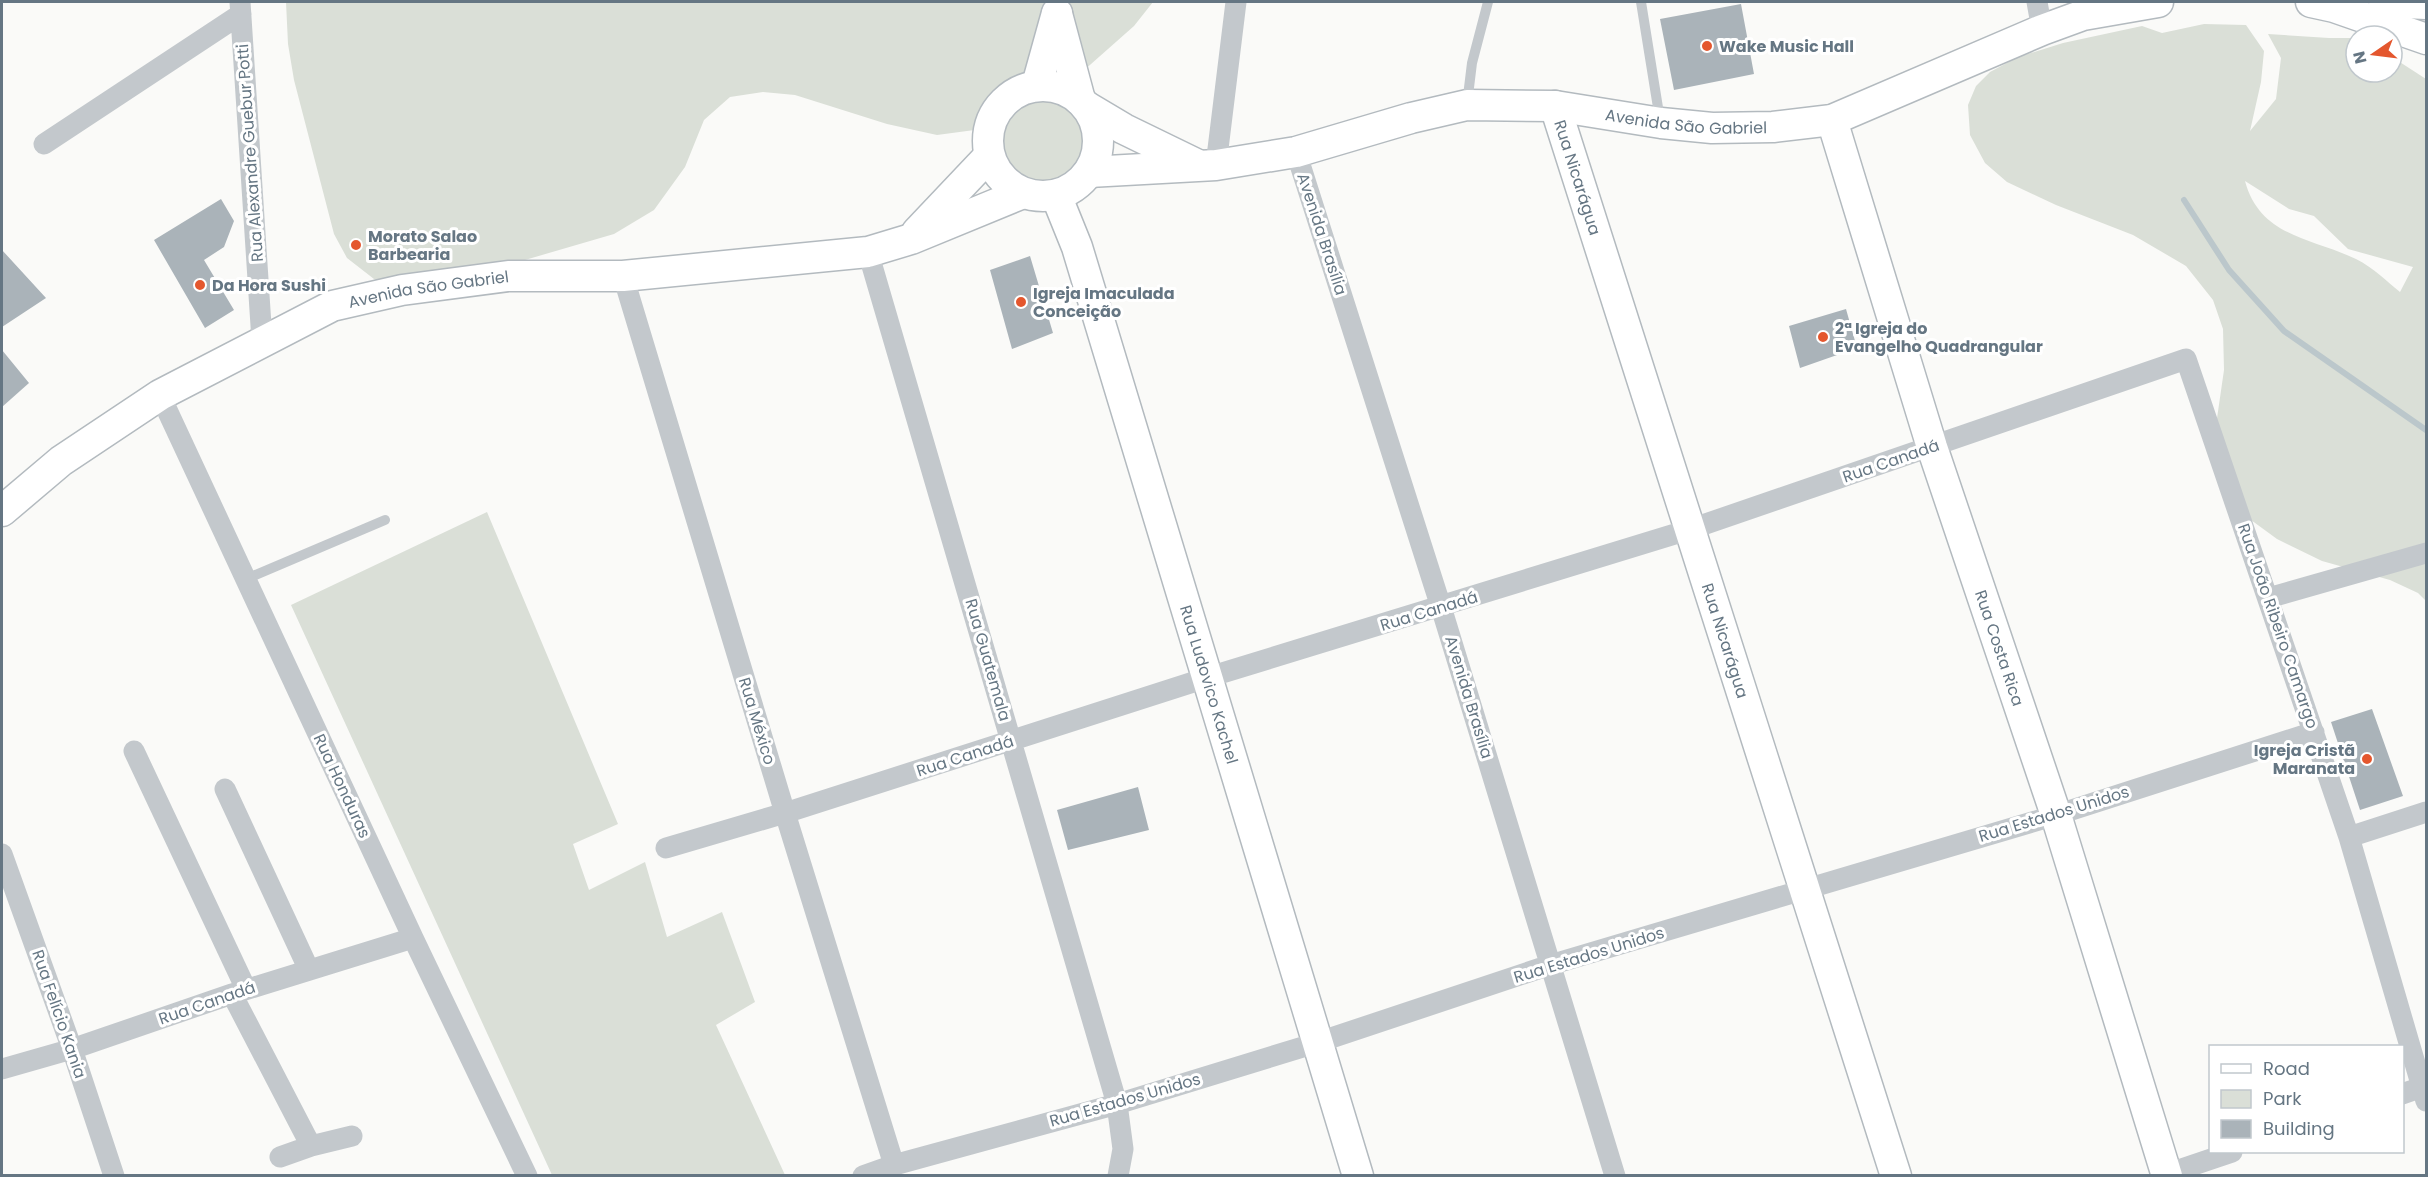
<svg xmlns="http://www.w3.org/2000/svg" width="2428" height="1177" viewBox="0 0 2428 1177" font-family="Poppins,sans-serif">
	<rect width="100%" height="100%" fill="#fafaf8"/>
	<!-- green -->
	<path fill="#dadfd7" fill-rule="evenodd" d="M286,2H1153L1134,26L1056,95C1064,99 1073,103 1079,110C1117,152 1058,214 1011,177C996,164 994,145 997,127L937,135L887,124L795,95L763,92L730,97L704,120L685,167L654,210L614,234L470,276L390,285L374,279L347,258L334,234L294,80L288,44Z
		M2204,24L2246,25L2264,51L2261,82L2250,131L2276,99L2281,58L2268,34L2329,38H2356V72H2392V57L2426,79V601L2418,593L2390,580L2322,561L2277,539L2251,520L2214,439L2224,370L2223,329L2213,300L2186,266L2133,235L2056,205L2007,182L1985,163L1970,135L1968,105L1976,86L1990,72L2018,57L2063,43L2142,26L2162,33ZM2245,181L2289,209L2314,216L2348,249L2413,267L2400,292C2386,281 2374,268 2356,259C2312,238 2260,237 2245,181Z
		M487,512L618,824L573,844L589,890L645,862L667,937L722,912L755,1002L716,1025L785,1175H552L291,605Z"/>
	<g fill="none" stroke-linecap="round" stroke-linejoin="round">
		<!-- stream -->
		<path stroke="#bbc7cb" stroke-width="6" d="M2184,200L2229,270L2284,331L2426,430"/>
	</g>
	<!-- building -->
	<path fill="#aab3b9" d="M1741,4L1754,74L1674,90L1660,19Z
		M221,199L234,221L224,247L204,260L234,310L205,328L154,240Z
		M2,250L46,298L2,327Z
		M1030,256L1053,333L1012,349L990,270Z
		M1846,309L1857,348L1800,368L1789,326Z
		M2,350L29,383L2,407Z
		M2372,709L2403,796L2360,810L2331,722Z
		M1138,787L1149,830L1068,850L1057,810Z"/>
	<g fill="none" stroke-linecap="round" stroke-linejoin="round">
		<defs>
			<g id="secondary">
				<path d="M2311,2L2334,7L2426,39"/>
				<path d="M2384,2L2426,4"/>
				<path d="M1057,14L1080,100"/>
				<path d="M1037,85L1057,13"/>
				<circle cx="1043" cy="141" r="55"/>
				<path id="s1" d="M1555,106L1896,1176"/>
				<path d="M1087,107L1124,129L1196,164"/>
				<path id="s2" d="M1832,120L1932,447L2056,815L2167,1176"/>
				<path id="s3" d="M1089,172L1216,165L1296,152L1411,118L1467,105L1555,106L1661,123L1712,128L1773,127L1832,120L2042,30L2083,15L2158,2"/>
				<path id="s4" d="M1056,195L1077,247L1358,1176"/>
				<path d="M917,232L989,156"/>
				<path id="s5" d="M2,511L61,461L160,395L332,306L402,290L508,276H623L868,252L911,239L1023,193"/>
			</g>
		</defs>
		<!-- secondary casing -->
		<use href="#secondary" stroke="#b3babf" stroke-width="33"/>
		<!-- lane -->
		<path stroke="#c3c8cc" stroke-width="10" d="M1641,2L1660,120
			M1467,104L1472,63L1488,2
			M246,579L385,520"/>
		<!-- street -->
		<path stroke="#c3c8cc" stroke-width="21" d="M240,2L262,341
			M2037,2L2042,30
			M44,144L241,14
			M1296,152L1441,607L1615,1176
			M1216,165L1236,2
			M868,252L1117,1104L1123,1149L1118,1176
			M623,276L785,813L894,1165
			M160,395L413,938L527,1176
			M2268,598L2426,553
			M134,751L246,989
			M225,789L309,970
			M2349,837L2426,812
			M666,848L785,813L1209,677L1688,530L2186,359L2349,837L2426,1101
			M2,854L72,1049L114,1176
			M232,994L311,1146
			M2,1069L72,1049L232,994L413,938
			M2402,1094L2422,1087
			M280,1157L311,1146L352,1136
			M863,1176L894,1165L1117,1104L1316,1043L1550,965L2056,815L2314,732
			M2161,1176L2232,1152"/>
		<!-- secondary -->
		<use href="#secondary" stroke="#fff" stroke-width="30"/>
	</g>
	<!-- markers -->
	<g fill="#e4572e" stroke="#fff" stroke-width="2">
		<circle cx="1707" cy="46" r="6"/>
		<circle cx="356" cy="245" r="6"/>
		<circle cx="200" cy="285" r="6"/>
		<circle cx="1021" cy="302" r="6"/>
		<circle cx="1823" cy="337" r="6"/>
		<circle cx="2367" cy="759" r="6"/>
	</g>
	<g text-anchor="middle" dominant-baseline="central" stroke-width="6" stroke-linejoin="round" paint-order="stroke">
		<!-- poi labels -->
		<g font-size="16" font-weight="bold" fill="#657683" stroke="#fff" text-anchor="start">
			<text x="1719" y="46">Wake Music Hall</text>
			<text x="368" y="236">Morato Salao<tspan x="368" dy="18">Barbearia</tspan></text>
			<text x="212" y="285">Da Hora Sushi</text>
			<text x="1033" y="293">Igreja Imaculada<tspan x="1033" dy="18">Conceição</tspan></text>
			<text x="1835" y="328">2ª Igreja do<tspan x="1835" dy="18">Evangelho Quadrangular</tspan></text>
			<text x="2355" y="750" text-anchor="end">Igreja Cristã<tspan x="2355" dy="18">Maranata</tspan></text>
		</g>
		<!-- street labels -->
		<g font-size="16" fill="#657683" stroke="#fff">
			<text stroke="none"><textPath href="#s3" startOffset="606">Avenida São Gabriel</textPath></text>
			<text transform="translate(250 153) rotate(-94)">Rua Alexandre Guebur Potti</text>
			<text stroke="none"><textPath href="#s1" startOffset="75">Rua Nicarágua</textPath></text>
			<text transform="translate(1322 234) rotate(72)">Avenida Brasília</text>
			<text stroke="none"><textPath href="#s5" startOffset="488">Avenida São Gabriel</textPath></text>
			<text transform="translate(1891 461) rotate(-19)">Rua Canadá</text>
			<text transform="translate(1429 611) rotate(-17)">Rua Canadá</text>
			<text transform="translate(2278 626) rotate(71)">Rua João Ribeiro Camargo</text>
			<text stroke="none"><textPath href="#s1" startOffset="561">Rua Nicarágua</textPath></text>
			<text stroke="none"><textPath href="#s2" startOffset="554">Rua Costa Rica</textPath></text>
			<text transform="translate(988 660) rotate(74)">Rua Guatemala</text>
			<text stroke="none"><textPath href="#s4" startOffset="513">Rua Ludovico Kachel</textPath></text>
			<text transform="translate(1469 697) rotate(73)">Avenida Brasília</text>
			<text transform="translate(757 721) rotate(73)">Rua México</text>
			<text transform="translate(965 756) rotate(-18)">Rua Canadá</text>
			<text transform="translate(342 786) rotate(65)">Rua Honduras</text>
			<text transform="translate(2054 814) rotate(-17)">Rua Estados Unidos</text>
			<text transform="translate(1589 955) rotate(-17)">Rua Estados Unidos</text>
			<text transform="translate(207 1003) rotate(-19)">Rua Canadá</text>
			<text transform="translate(59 1014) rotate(71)">Rua Felício Kania</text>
			<text transform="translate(1125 1100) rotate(-16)">Rua Estados Unidos</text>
		</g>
	</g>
	<!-- border -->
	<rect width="2428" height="1177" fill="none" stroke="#657683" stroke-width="6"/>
	<!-- legend -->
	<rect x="2209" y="1045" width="195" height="108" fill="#ffffff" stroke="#c1c8cd" stroke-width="1.5"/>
	<rect x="2221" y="1064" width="30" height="9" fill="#ffffff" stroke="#c1c8cd" stroke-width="1.5"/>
	<text x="2263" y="1075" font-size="18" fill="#657683">Road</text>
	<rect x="2221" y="1090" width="30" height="18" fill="#dadfd7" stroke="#c1c8cd" stroke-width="1.5"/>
	<text x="2263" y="1105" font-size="18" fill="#657683">Park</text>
	<rect x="2221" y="1120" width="30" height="18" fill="#aab3b9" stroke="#c1c8cd" stroke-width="1.5"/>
	<text x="2263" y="1135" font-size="18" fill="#657683">Building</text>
	<!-- north arrow -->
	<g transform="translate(2374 54) rotate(256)"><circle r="28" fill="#ffffff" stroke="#c1c8cd" stroke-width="1.5"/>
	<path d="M0-4.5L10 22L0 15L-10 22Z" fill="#e4572e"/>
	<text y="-9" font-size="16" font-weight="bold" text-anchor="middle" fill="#657683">N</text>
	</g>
</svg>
